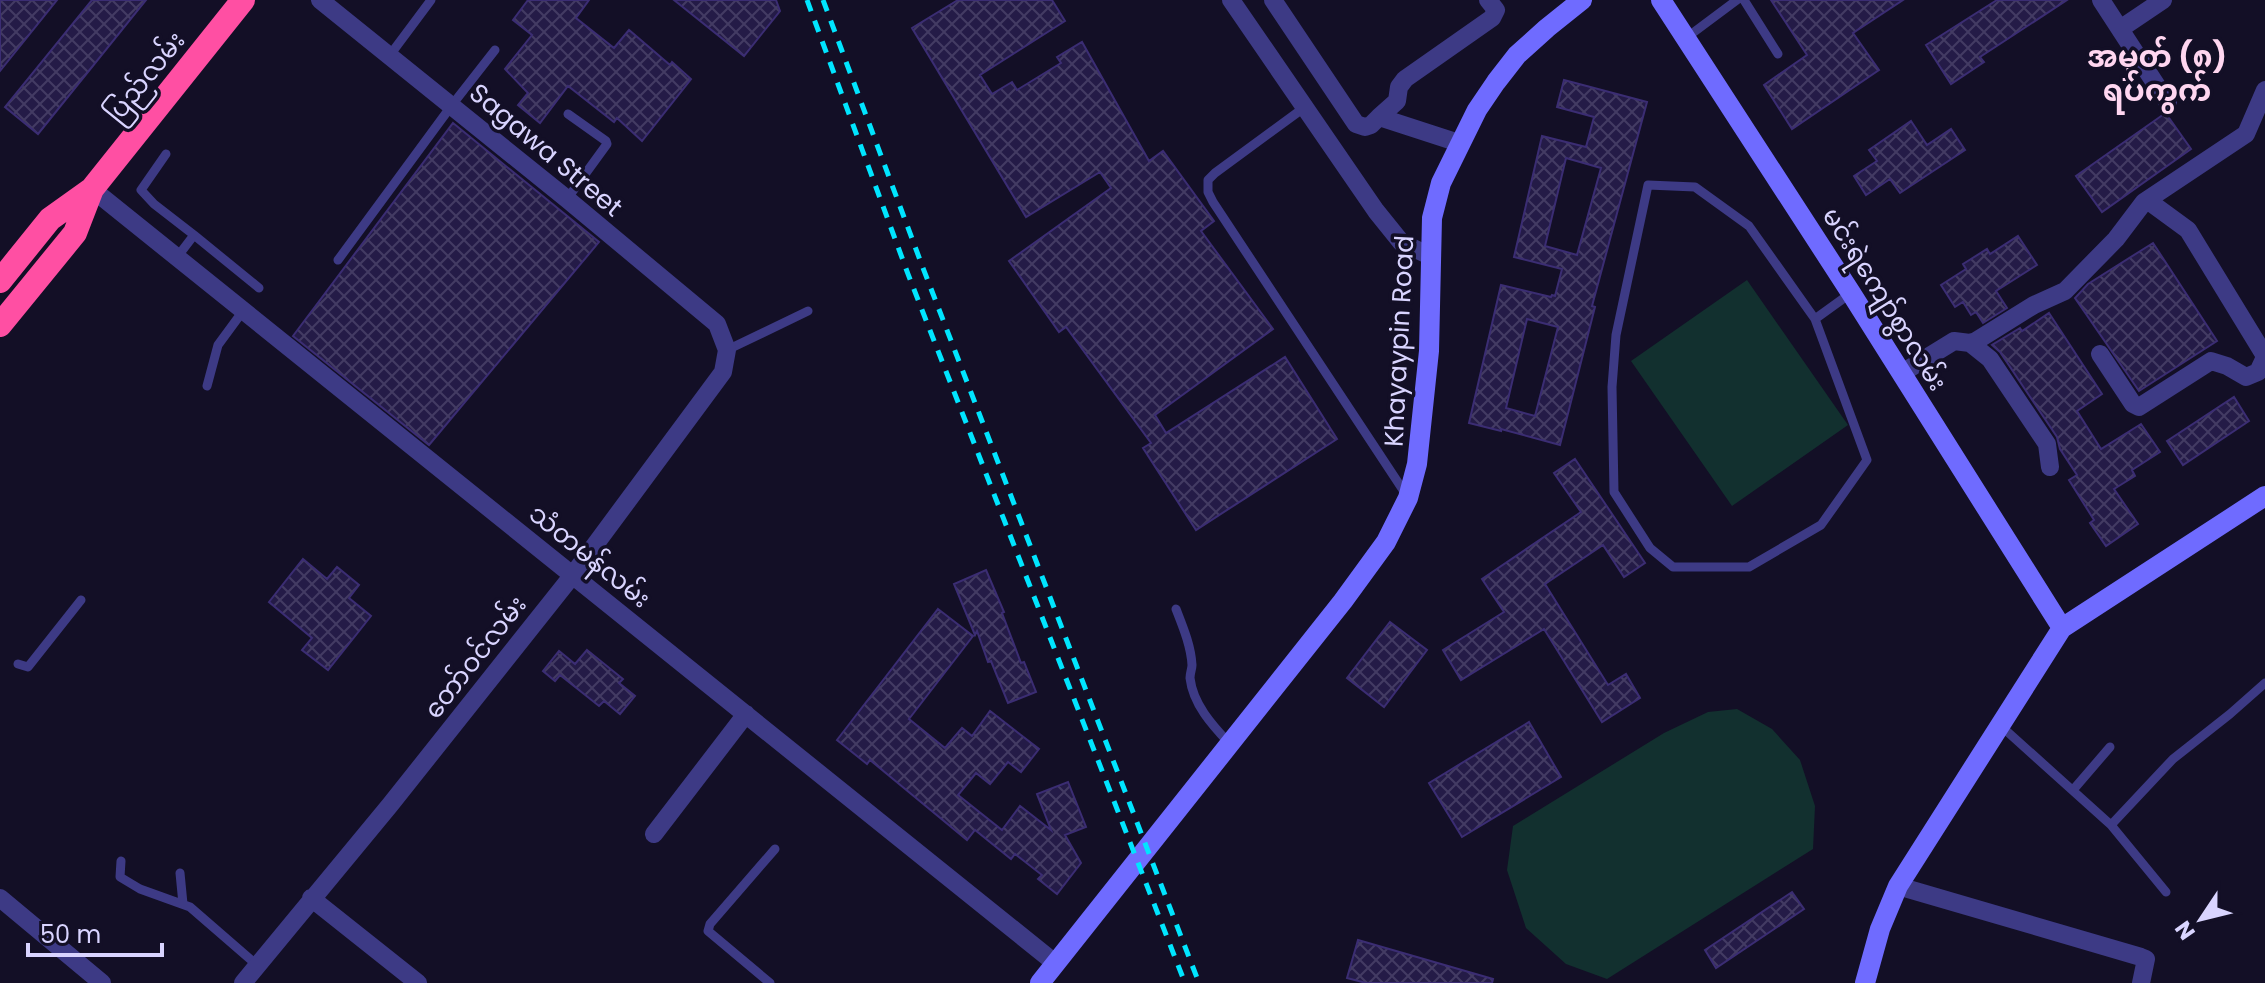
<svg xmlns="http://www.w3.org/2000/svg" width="2265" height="983" viewBox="0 0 2265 983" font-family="Poppins,'Noto Sans Myanmar',sans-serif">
	<defs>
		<pattern id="building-cross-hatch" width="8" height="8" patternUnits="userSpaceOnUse" patternTransform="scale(2)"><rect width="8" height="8" fill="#241b47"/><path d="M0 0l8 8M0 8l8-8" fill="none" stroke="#433b63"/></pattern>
	</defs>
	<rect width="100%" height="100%" fill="#130f26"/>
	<!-- pitch -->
	<path fill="#12302f" d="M1747,280L1848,425L1732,506L1631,361Z
		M1737,709L1772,729L1800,760L1815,806L1813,849L1607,979L1566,964L1526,928L1507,870L1513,826L1664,733L1708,712Z"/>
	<!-- building -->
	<path fill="url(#building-cross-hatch)" stroke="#3b2d73" stroke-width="2" fill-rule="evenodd" d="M0,0H57L0,71Z
		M92,0H146L38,134L5,107Z
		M528,0H589L576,18L614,48L629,30L670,65L672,62L691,79L642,141L617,118L614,122L568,86L540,123L518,105L528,93L505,69L532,35L513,20Z
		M674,0H776L780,11L744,56Z
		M958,0H1052L1065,21L980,75L992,94L1012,82L1017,90L1061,63L1057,57L1082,42L1149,161L1163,151L1214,221L1201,231L1273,329L1155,415L1166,433L1285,357L1337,439L1196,530L1143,448L1151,443L1066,327L1059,332L1009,261L1111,188L1100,172L1026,217L912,28Z
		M1771,0H1903L1853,33L1879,70L1792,129L1764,85L1807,55Z
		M1997,0H2067L1980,57L1984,62L1951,84L1926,45Z
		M1564,80L1647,102L1592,306L1595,307L1560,445L1501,429V431L1469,423L1501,285L1551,297L1552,295L1555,296L1562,269L1514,257L1542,136L1586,147L1594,117L1557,107ZM1566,158L1601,168L1577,255L1545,246ZM1527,319L1558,327L1535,416L1506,408Z
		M2164,114L2167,115L2191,149L2102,212L2076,176Z
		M1911,121L1927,145L1951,129L1965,150L1900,193L1890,179L1866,195L1854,176L1877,161L1869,150Z
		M453,123L599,242L429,445L293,336Z
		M2018,236L2037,265L1996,291L2007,308L1983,323L1976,312L1971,315L1963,302L1955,307L1941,285L1966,269L1963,264L1987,249L1990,254Z
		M2153,243L2217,341L2139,391L2075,298L2088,284Z
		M2049,313L2102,394L2077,411L2101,449L2141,424L2160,452L2132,470L2135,476L2114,489L2138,524L2106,546L2090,523L2094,520L2069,480L2077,475L2060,449L2057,437L2000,352L1992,345L2020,328L2022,331Z
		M2234,397L2249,421L2183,465L2167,441Z
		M1575,459L1645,563L1624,577L1603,545L1545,584L1608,685L1626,674L1640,698L1602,722L1544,629L1461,680L1443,650L1504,612L1482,579L1581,512L1554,473Z
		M303,559L327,579L337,567L359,585L349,598L371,616L328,670L302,650L312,638L269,602Z
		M986,570L1004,612L1002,613L1021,663L1024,662L1036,692L1008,703L991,661L988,662L977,631L975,635L954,584Z
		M938,609L973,636L909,719L945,748L962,728L972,736L990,711L1039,749L1021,772L1008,762L990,784L976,773L958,795L1002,830L1020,806L1051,830L1037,794L1068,782L1086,827L1065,835L1081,863L1057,894L1038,879L1042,875L1015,854L1011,859L975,830L967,840L870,760L867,764L837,740Z
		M1390,622L1427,650L1384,707L1347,678Z
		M587,650L623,679L619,683L635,696L620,714L604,701L599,706L560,675L555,681L543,671L559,651L575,664Z
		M1529,722L1561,777L1462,837L1429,783Z
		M1792,892L1804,909L1716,968L1705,950Z
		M1358,940L1493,979L1492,983H1366L1347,978Z"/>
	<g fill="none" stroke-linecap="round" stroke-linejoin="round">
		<!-- lane -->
		<path stroke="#3d3a85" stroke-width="9" d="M1744,0L1778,54
			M1686,38L1737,0
			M390,55L431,0
			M1305,107L1215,173L1208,180V192L1213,202L1407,496
			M166,154L141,190L154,204L194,235
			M1648,185L1695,187L1749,226L1815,319L1867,460L1821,525L1749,567H1673L1650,548L1614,492L1612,387L1616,335Z
			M567,199L607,144L606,141L568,114
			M178,256L194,235L259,288
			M338,260L452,105L495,50
			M1815,319L1851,293
			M727,350L808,311
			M207,386L218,345L243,311
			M1176,609C1183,627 1191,646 1192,665C1192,669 1190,673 1190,678C1193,704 1212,725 1229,743
			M18,664L28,667L81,600
			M2001,726L2111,825L2166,892
			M2073,790L2110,747
			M2111,825L2173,759L2230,714L2265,683
			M121,861L120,877L140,889L190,907L257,965
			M180,873L183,904
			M770,983L708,931L710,924L775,849"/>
		<!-- street -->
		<path stroke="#3d3a85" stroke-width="18" d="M1231,0L1376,211L1401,242L1430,256
			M1273,0L1356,124L1365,127L1371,125L1379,117
			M2101,0L2168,103
			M2120,29L2163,0
			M1459,143L1379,117L1397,101L1399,87L1405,79L1492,18L1496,10L1488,0
			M92,189L1055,963
			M2147,200L2188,230L2265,356
			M1970,343L1990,359L2047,444L2050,467
			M2100,354L2133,404L2139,407L2211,361L2227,366L2246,377L2258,372L2265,357
			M1902,373L1954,341L1970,343L1976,341L2034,305L2065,291L2116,239L2144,202L2246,134L2265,90
			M654,834L746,714
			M1898,886L2141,957L2146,959L2141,983
			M0,898L102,983
			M311,898L418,983
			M243,983L390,805L572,576L723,372L727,350L717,324L567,199L320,0"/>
		<!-- secondary -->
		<path stroke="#6f6bff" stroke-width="20" d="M1661,0L1851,293L2062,628
			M1040,983L1343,601L1386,542L1408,498L1417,464L1429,351L1432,218L1441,183L1477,110L1496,82L1517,55L1547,28L1582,0
			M1865,983L1880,929L1898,886L2062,628L2265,496"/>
		<!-- highway -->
		<path stroke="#ff4fa3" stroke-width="24" d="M0,281L50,219L92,189L243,0
			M0,325L75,233L92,189"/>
		<!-- rail -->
		<path stroke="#00e5ff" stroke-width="5" stroke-dasharray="12 10" stroke-linecap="butt" d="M807,0L908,274L1185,983
			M823,0L923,268L1199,983"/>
	</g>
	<g text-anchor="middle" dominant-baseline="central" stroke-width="7" stroke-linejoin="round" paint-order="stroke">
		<!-- street labels -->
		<g font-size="26" fill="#d9d4ff" stroke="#130f26">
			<text transform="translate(145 77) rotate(-51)">ပြည်လမ်း</text>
			<text transform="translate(546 150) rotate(40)">Sagawa Street</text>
			<text transform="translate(1885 299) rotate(58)">မင်းရဲကျော်စွာလမ်း</text>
			<text transform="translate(1399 341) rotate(-87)">Khayaypin Road</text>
			<text transform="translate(590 556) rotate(39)">သံတမန်လမ်း</text>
			<text transform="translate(475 657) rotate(-52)">တော်ဝင်လမ်း</text>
		</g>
		<!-- quarter labels -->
		<g font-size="30" font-weight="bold" fill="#ffd6f0" stroke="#130f26">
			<text x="2157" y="56">အမှတ် (၈)<tspan x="2157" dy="34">ရပ်ကွက်</tspan></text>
		</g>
	</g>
	<!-- north arrow -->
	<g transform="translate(2201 919) rotate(235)" stroke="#130f26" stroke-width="6" paint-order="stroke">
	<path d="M0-6L14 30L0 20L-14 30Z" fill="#d9d4ff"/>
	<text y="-12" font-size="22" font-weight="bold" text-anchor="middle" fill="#d9d4ff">N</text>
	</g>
	<!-- scale -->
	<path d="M28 943v12h134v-12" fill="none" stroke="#d9d4ff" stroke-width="4"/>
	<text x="40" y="943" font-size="24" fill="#d9d4ff" stroke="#130f26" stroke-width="6" paint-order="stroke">50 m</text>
</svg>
